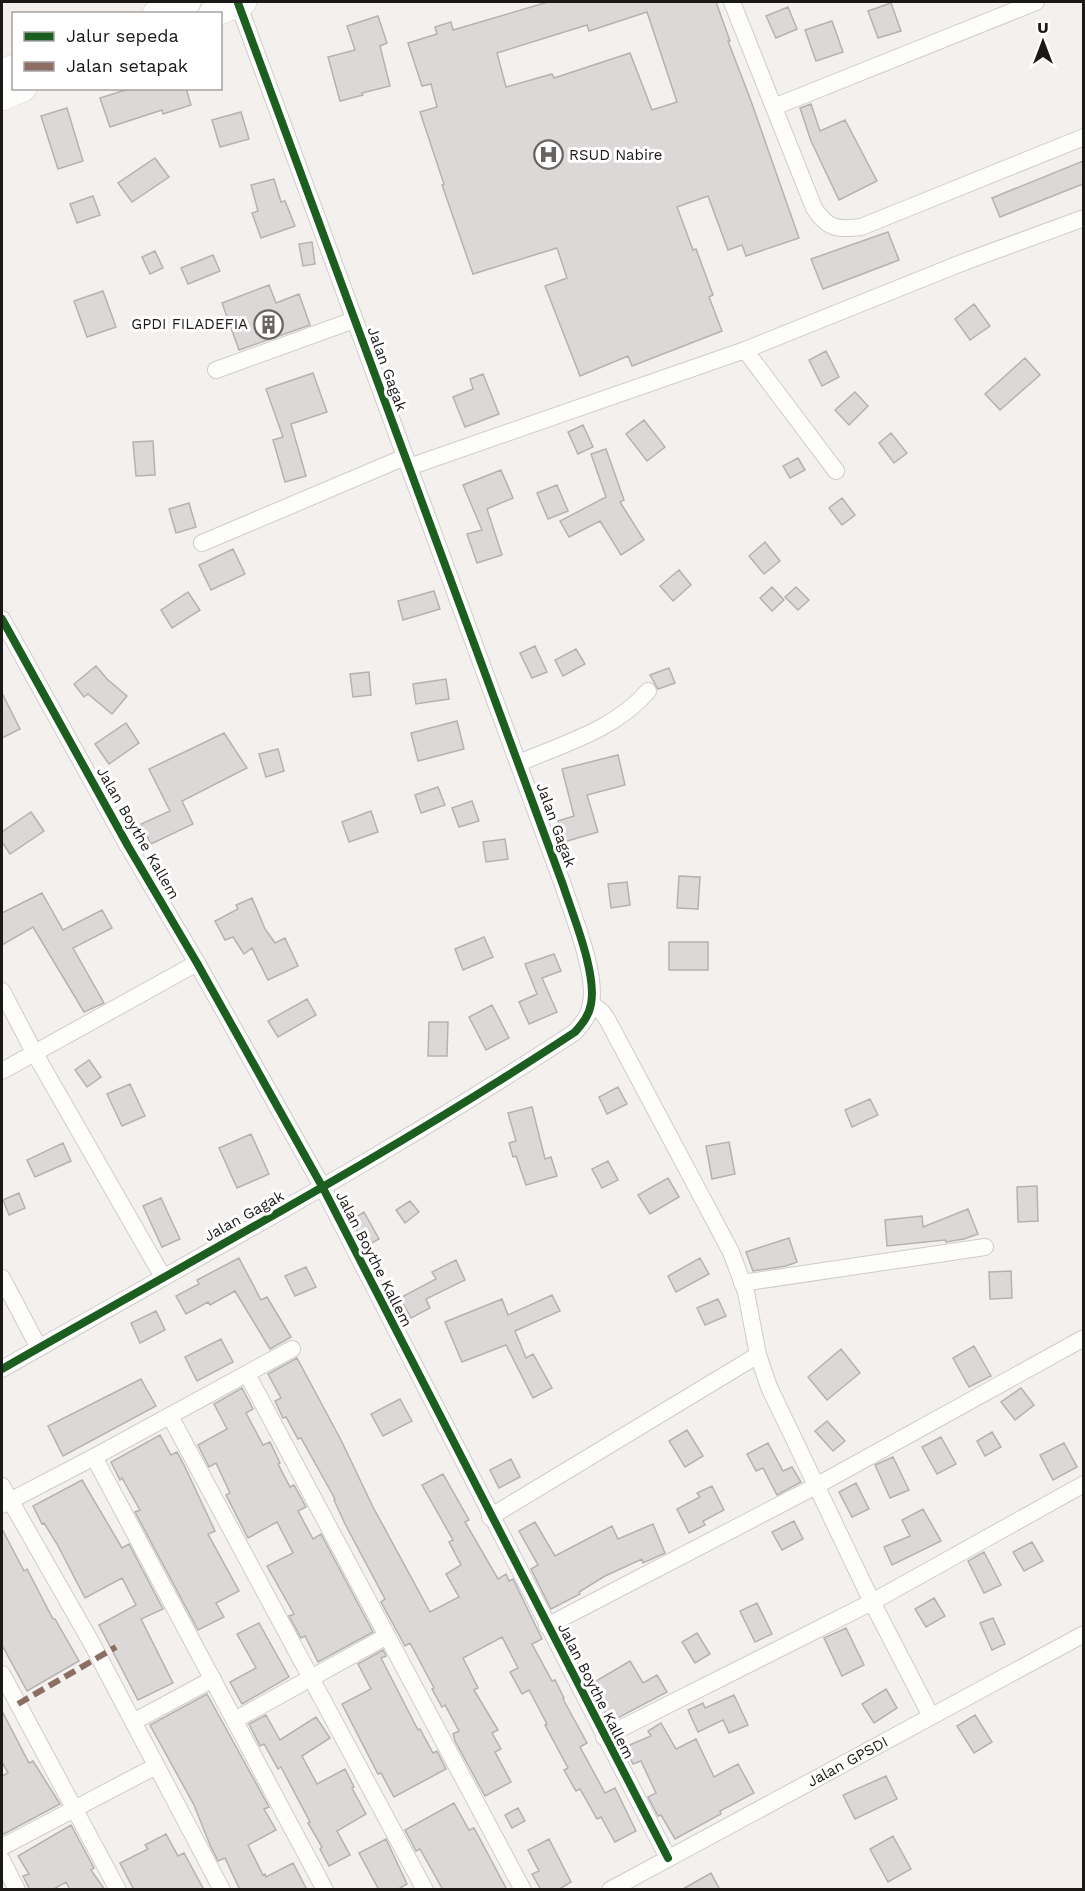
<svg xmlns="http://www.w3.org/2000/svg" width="1085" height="1891" viewBox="0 0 1085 1891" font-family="'Work Sans',sans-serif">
	<rect width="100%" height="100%" fill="#f3f0ee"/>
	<!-- building -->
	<path fill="#dbd8d7" stroke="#b5b2b1" stroke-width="1.5" fill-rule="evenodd" d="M548,2H716L730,41H728L751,101L799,238L746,256L742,245L728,250L708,196L677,207L693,250L696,249L713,295L709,297L722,331L632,366L628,356L580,376L545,286L567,278L557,248L473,274L442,185L444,184L420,112L437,107L431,84L422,86L408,43L437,34L435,27L451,22L453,30ZM647,12L677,102L652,110L630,53L554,78L552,74L506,87L497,53L587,25L589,31Z
		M891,3L901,31L878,38L868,11Z
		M788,7L797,29L776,38L766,16Z
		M378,16L387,43L380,46L390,86L362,93L363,95L340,101L328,57L355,50L347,26Z
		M832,21L843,52L816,61L805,30Z
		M132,88H186L191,105L163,114L162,110L110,127L100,98Z
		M811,104L820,131L845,120L877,181L839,200L811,141L800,108Z
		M67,108L83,161L58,169L41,116Z
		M241,112L249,139L220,147L212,120Z
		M155,158L169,177L132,202L118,183Z
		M1083,161V184L1000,217L992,198Z
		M274,179L281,202L285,201L295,226L261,238L252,213L258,211L251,185Z
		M93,196L100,215L77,223L70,204Z
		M888,232L899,260L823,289L811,259Z
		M312,242L315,264L303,266L299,244Z
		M155,251L163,268L150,274L142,257Z
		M213,255L220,271L188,284L181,268Z
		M269,285L276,303L299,294L310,325L239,350L222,303Z
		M103,291L116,327L87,337L74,301Z
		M974,304L990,326L970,340L955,319Z
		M826,351L839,377L822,386L809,360Z
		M1025,358L1040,375L1000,410L985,394Z
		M313,373L327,412L291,424L306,476L285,482L273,440L283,437L266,389Z
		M483,374L499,414L465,427L453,397L473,389L470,379Z
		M855,392L868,406L849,425L835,410Z
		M644,420L665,447L647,461L626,434Z
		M583,425L593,447L578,454L568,432Z
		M891,433L907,453L894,463L879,443Z
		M153,441L155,475L136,476L133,442Z
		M606,449L624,500L620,502L644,540L621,555L600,521L569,537L560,521L606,497L591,454Z
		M798,458L805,470L790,478L783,466Z
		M501,470L513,498L487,509L502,555L477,563L467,534L482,530L463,485Z
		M557,485L568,511L548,519L537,493Z
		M842,498L855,515L842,525L829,508Z
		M189,503L196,527L176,533L169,509Z
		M765,542L780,561L764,574L749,556Z
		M233,549L245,574L211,590L199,565Z
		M679,570L691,585L673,601L660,586Z
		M772,587L784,600L772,611L760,598Z
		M796,587L809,600L798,610L785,597Z
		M434,591L440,609L403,620L398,601Z
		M188,592L200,610L172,628L161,610Z
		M535,646L547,672L532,678L520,653Z
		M576,649L585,664L563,676L555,660Z
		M96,666L107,679L127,696L112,714L88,694L84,697L74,684Z
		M669,668L675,683L658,689L650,675Z
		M369,672L371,695L353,697L350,674Z
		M446,679L449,699L416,704L413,684Z
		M2,693L20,729L2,738Z
		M457,721L464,749L418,761L411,733Z
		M126,723L139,743L109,764L95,744Z
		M224,733L247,768L182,801L193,824L151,844L141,824L170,811L149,769Z
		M278,749L284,771L266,777L259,754Z
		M618,755L625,785L587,795L598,832L564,842L558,821L574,816L562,769Z
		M438,787L445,805L421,813L415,795Z
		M472,801L479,821L459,827L452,808Z
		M371,811L378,832L349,842L342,822Z
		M31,812L44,831L10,854L2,842V832Z
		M505,839L508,859L486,862L483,842Z
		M679,876L700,877L698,909L677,908Z
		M627,882L630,905L611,908L608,884Z
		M42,893L63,930L102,910L112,928L73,948L104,1003L84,1012L33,927L2,945V913Z
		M252,898L265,929L275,943L285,938L298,966L268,980L252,948L244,954L233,937L225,940L215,921L238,909L236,905Z
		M484,937L493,957L463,970L455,949Z
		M669,942H708V970H669Z
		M554,954L561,971L542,978L557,1012L529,1024L519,1002L537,994L525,964Z
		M307,999L316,1015L278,1037L268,1021Z
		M492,1005L509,1038L486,1050L469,1017Z
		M429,1022H448L447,1056H428Z
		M89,1060L101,1077L87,1087L75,1070Z
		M130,1084L145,1116L122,1126L107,1094Z
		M618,1087L627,1104L607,1114L599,1097Z
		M870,1099L878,1115L852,1127L845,1110Z
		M532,1107L545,1159L551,1157L557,1176L526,1185L516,1156L513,1157L509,1143L516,1141L508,1113Z
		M251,1134L269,1174L237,1188L219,1148Z
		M729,1142L735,1174L712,1179L706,1146Z
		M63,1143L71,1161L35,1177L27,1160Z
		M608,1161L618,1180L602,1188L592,1169Z
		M668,1178L679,1197L650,1214L638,1195Z
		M1037,1186L1038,1221L1018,1222L1017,1187Z
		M19,1193L25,1208L9,1215L3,1200Z
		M161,1198L180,1239L162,1247L143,1206Z
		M410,1201L419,1212L405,1223L396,1210Z
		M968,1209L978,1234L964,1239L946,1242L945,1240L887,1246L885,1220L922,1216L923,1227Z
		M364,1212L379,1239L366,1246L351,1220Z
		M789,1238L797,1262L786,1266L753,1271L746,1252Z
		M239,1258L261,1300L267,1297L291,1337L270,1349L235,1291L210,1305L208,1302L186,1314L176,1296L199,1284L197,1280Z
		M700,1258L709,1274L676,1292L668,1276Z
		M456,1260L465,1280L426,1299L430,1308L411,1318L400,1298L436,1279L432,1272Z
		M306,1267L316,1287L295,1296L285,1276Z
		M1011,1271L1012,1298L990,1299L989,1272Z
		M552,1295L560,1311L515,1331L526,1358L533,1354L552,1388L533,1398L506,1345L462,1362L445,1322L502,1299L508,1315Z
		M718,1299L726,1316L705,1325L697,1308Z
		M156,1311L165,1330L140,1343L131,1323Z
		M221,1339L233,1362L197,1381L185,1357Z
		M974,1346L991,1376L969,1387L953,1358Z
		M841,1349L860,1373L827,1400L808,1377Z
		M297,1358L341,1440L373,1507L430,1612L459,1597L446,1574L461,1565L449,1542L453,1540L422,1485L443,1474L469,1520L465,1522L498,1579L506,1574L509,1581L513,1579L542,1639L532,1644L552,1681L555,1680L564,1698L563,1699L587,1743L580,1747L605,1793L615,1788L636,1831L615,1842L601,1817L597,1819L580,1789L576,1791L564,1770L568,1768L545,1725L547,1724L529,1690L522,1694L510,1672L518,1668L502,1637L463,1658L478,1688L474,1690L498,1730L492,1733L501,1749L495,1752L511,1782L485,1796L455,1741L453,1734L459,1731L445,1705L442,1707L432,1689L434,1688L410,1643L405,1646L381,1602L385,1599L345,1524L334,1500L335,1499L301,1438L298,1439L286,1417L283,1418L275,1401L281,1398L268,1374Z
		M141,1379L156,1406L63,1456L48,1426Z
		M242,1388L253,1409L246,1413L263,1445L270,1442L280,1463L278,1464L290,1487L294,1485L306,1507L298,1511L313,1539L321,1534L373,1632L318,1662L305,1636L301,1638L289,1616L294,1614L267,1566L293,1553L277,1522L248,1538L226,1495L230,1493L216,1463L209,1467L198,1445L227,1429L214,1404Z
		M1021,1388L1034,1405L1015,1420L1001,1402Z
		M400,1399L412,1421L383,1436L371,1414Z
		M827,1421L845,1441L833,1451L815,1431Z
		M687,1430L703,1456L685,1467L669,1441Z
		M992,1432L1001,1447L985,1456L977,1441Z
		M160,1435L171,1455L177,1452L184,1465L215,1531L208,1534L239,1591L216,1603L224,1617L198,1630L135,1512L140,1510L122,1478L120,1480L111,1462Z
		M941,1437L956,1464L937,1474L922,1447Z
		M768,1443L783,1471L792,1467L801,1482L777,1495L763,1468L756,1471L747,1454Z
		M1064,1443L1077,1467L1053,1480L1040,1455Z
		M893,1457L909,1490L890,1498L875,1465Z
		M511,1459L520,1477L499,1488L490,1470Z
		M82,1480L122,1548L129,1544L163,1609L141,1619L173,1683L138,1700L99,1625L136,1605L122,1578L85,1598L57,1544L44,1523L42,1524L33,1506Z
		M856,1483L869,1509L852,1517L839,1492Z
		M712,1486L724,1510L703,1521L705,1525L689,1533L677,1509L700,1497L697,1493Z
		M923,1509L941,1541L892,1565L884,1547L910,1536L902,1520Z
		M794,1521L803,1539L782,1550L772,1532Z
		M535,1522L555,1556L612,1526L618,1539L653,1524L665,1553L643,1563L642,1559L605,1576L579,1592L580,1594L551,1609L531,1569L538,1565L519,1531Z
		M2,1529L24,1571L27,1569L53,1619H55L79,1661L27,1691L2,1645Z
		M1032,1542L1043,1561L1024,1571L1013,1552Z
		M984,1552L1001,1585L984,1593L968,1561Z
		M934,1598L945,1616L926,1627L915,1609Z
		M757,1603L772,1634L755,1642L740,1611Z
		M993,1618L1005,1644L992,1650L980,1623Z
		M259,1623L289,1677L242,1704L230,1682L256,1668L237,1634Z
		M846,1628L864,1665L842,1676L824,1638Z
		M697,1633L710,1654L695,1663L682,1642Z
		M383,1650L386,1656L381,1658L418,1730L420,1729L433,1753L437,1751L446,1769L394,1797L381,1773L378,1774L342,1704L371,1689L358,1664Z
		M630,1661L643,1683L657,1675L667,1692L610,1722L602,1707L604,1705L591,1684Z
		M886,1689L897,1708L874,1723L862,1704Z
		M207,1694L269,1807L264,1809L276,1830L248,1845L263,1875L265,1874L266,1877L293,1863L307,1890H240L225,1858L218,1861L210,1845L194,1805L150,1725Z
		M734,1695L748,1725L729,1733L723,1720L698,1732L688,1710L703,1703L705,1708Z
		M2,1711L29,1763L33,1761L60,1804L2,1835V1776L8,1773L2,1762Z
		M266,1715L280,1740L316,1717L330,1738L302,1756L317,1784L345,1769L354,1787L352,1788L366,1814L337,1831L350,1855L329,1866L320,1849L322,1847L308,1823L310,1822L281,1767L278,1769L264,1744L260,1746L249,1724Z
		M975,1715L992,1742L974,1753L957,1726Z
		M661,1723L676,1749L696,1739L714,1777L738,1764L754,1793L720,1811L721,1814L675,1839L661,1815L658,1816L648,1797L656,1793L641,1761L633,1764L625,1747L651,1736L648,1731Z
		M886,1776L897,1799L855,1819L843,1795Z
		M454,1803L469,1830L474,1828L507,1890H443L420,1849L416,1851L405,1830Z
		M518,1808L525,1821L512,1828L505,1815Z
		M71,1825L94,1868L91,1870L105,1890H70L66,1882L52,1890H30L23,1876L29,1874L18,1856Z
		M166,1834L178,1856L184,1853L204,1890H134L120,1863L148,1849L145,1845Z
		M893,1836L911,1869L888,1882L870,1849Z
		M386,1839L407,1884L397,1890H379L359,1853Z
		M549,1839L571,1882L558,1890H541L532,1874L539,1871L528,1850Z
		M711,1873L720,1890H681Z"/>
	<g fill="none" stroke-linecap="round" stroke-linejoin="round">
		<defs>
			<g id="minor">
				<path d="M732,2L814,208C827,229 838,230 861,227L1084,137"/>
				<path d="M774,107L1036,2"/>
				<path d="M745,350L836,471"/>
				<path d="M216,370L354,320"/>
				<path d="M409,467L745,350L964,262L1084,218"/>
				<path d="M202,543L405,457"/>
				<path d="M2,619L128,846L197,963L323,1188L668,1858"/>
				<path d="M519,763C563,744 616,729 648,691"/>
				<path d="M2,991L34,1052L163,1277"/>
				<path d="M591,1004L601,1011L607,1019L731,1252L746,1292L758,1355L769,1387L872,1602L931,1716"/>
				<path d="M2,1071L197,963"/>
				<path d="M2,1278L39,1348"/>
				<path d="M742,1283L985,1247"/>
				<path d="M2,1369C194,1259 389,1155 575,1032C582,1024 589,1016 591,1004C597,973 573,916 563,885L238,3"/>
				<path d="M247,1374L523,1890"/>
				<path d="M170,1416L425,1890"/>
				<path d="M94,1457L325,1890"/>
				<path d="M2,1486L91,1642L222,1890"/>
				<path d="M2,1505L94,1457L292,1349"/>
				<path d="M490,1517L758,1355"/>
				<path d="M547,1626L816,1486L1084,1338"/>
				<path d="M2,1674L118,1890"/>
				<path d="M235,1720L387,1636"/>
				<path d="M133,1722L213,1679"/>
				<path d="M604,1737L872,1602L1084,1484"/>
				<path d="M2,1847L156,1766"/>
				<path d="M2,1860L17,1890"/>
				<path id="s1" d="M610,1890L1084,1634"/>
			</g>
			<path id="trunk" d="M156,14L187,2
				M212,14L243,2
				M2,73L14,68
				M2,97L23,88"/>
		</defs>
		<!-- minor casing -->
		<use href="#minor" stroke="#cfcdcb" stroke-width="18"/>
		<!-- trunk casing -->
		<use href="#trunk" stroke="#cfcdcb" stroke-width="28"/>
		<!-- minor -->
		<use href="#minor" stroke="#fdfdfc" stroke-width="16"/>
		<!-- trunk -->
		<use href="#trunk" stroke="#fdfdfc" stroke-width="27"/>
		<!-- quiet -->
		<path stroke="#8d6e63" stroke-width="6" stroke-dasharray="12 6" stroke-linecap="butt" d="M18,1704L116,1647"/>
		<defs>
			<path id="cycleway" d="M2,619L128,846L197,963L323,1188L668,1858
				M2,1369C194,1259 389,1155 575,1032C582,1024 589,1016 591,1004C597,973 573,916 563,885L238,3"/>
		</defs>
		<!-- cycleway casing -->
		<use href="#cycleway" stroke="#fff" stroke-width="11"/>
		<!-- cycleway -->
		<use href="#cycleway" stroke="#1b5e20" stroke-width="8"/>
	</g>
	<!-- icons -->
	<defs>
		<symbol id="hospital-ring" viewBox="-11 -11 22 22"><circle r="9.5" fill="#fff" stroke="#676462" stroke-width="1.5"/><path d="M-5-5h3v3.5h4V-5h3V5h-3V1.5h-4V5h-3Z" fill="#676462"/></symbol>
		<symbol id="building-ring" viewBox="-11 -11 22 22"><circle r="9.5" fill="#fff" stroke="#676462" stroke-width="1.5"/><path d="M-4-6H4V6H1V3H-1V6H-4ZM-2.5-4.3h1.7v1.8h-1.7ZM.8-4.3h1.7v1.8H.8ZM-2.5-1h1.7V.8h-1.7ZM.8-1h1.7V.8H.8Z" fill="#676462"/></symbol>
	</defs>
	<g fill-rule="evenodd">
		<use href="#hospital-ring" x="532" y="138" width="33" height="33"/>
		<use href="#building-ring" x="252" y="308" width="33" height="33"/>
	</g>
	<g text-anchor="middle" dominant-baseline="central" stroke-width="6" stroke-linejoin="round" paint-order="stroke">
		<!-- poi labels -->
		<g font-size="15" fill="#1b1917" stroke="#fff" text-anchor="start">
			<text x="569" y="155">RSUD Nabire</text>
			<text x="248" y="324" text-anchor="end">GPDI FILADEFIA</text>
		</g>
		<!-- street labels -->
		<g font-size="15" fill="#1b1917" stroke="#fff">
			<text transform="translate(387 369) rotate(70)">Jalan Gagak</text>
			<text transform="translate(556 825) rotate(70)">Jalan Gagak</text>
			<text transform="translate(138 833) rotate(60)">Jalan Boythe Kallem</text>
			<text transform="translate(244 1216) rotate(-29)">Jalan Gagak</text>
			<text transform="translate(374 1259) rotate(63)">Jalan Boythe Kallem</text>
			<text transform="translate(596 1691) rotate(63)">Jalan Boythe Kallem</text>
			<text stroke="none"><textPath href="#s1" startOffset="270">Jalan GPSDI</textPath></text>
		</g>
	</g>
	<!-- border -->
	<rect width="1085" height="1891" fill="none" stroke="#1b1917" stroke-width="6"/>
	<!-- legend -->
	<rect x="12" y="12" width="210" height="78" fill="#ffffff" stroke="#a4a3a2" stroke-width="1.5"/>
	<rect x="24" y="32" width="30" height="9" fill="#1b5e20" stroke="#a4a3a2" stroke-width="1.5"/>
	<text x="66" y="42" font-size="18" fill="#1b1917">Jalur sepeda</text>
	<rect x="24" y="62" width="30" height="9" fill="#8d6e63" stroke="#a4a3a2" stroke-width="1.5"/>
	<text x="66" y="72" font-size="18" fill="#1b1917">Jalan setapak</text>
	<!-- north arrow -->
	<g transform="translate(1043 42)" stroke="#ffffff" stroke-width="4.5" paint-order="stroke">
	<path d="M0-4.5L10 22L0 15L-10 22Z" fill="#1b1917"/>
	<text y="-9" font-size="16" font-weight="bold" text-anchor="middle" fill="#1b1917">U</text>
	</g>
</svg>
